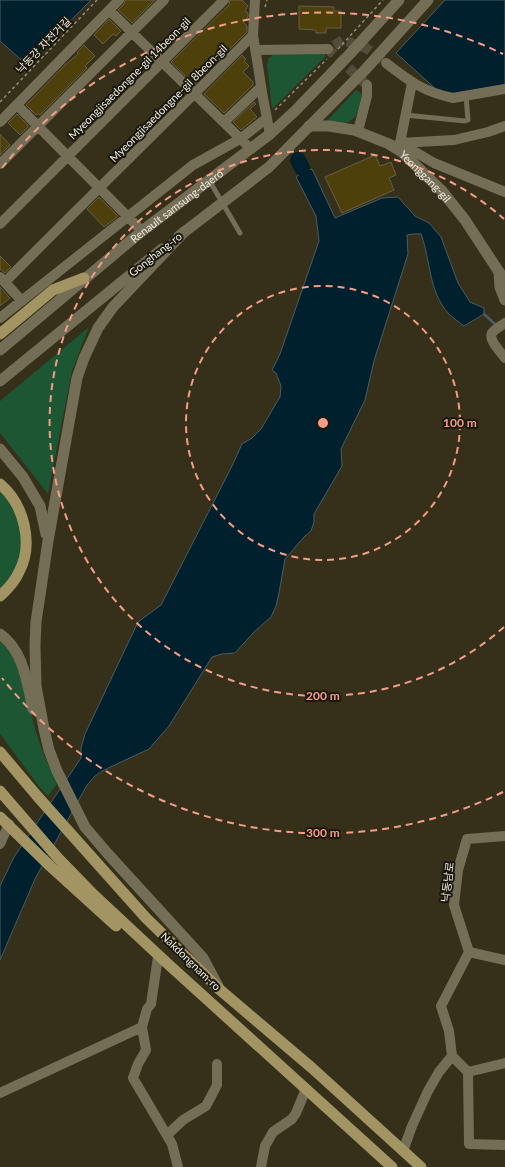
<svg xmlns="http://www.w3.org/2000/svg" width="505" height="1167" viewBox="0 0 505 1167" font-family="Lato,'Noto Sans KR',sans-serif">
	<rect width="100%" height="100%" fill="#362f1a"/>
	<!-- green -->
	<path fill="#1c5633" d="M323,52L326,56L272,109L267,65L269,58L274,54Z
		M356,90L362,94C360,103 358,119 348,122C343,124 335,123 329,123L326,122Z
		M89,327L72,371L48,494L0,433V401Z
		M0,491C20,511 28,547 14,573C10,579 4,585 0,590Z
		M0,641C24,662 28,705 37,735C42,752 50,768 57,784L48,796L41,789L0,734Z"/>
	<!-- water -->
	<path fill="#00202e" stroke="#485e63" d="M0,0H91L27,65L0,41Z
		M445,0H505V85L451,94L438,91L396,53Z
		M312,169L335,218L382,198L398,197L415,216L429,223L441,237L458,283L470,302L484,308V314L464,326C459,322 453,318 449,314C428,291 431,261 421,234H413L407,235L408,254L374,361L365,400L341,449L342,466L314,514V522L311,531L304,537L285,559L279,593L276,606L271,617L254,632L235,653L222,654L212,657L169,726L149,749L104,770L95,776L87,785L35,879L0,960V886L14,857L81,758V748L85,734L138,622L161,605L233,464L242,444L252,438L261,429L280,397L281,386L276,373L272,370L280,354L319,241L316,216L296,177L303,172Z"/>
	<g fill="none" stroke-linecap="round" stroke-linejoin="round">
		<!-- stream -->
		<path stroke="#485e63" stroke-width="2.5" d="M484,314L497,326"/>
		<!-- river -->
		<path stroke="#00202e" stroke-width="16" d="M298,160L302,168"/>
	</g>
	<!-- building -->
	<path fill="#4e400b" stroke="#665f48" d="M125,0H155L132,23L118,10L124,4Z
		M230,0H242L248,6L245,11L248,13V17L243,22L247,26V32L194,85L171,62L229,5Z
		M299,6L334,7V11H341V28H326V33H316V30L299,29Z
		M109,19L121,31L116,36L113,34L103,44L94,35Z
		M84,45L95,56L85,66L87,68L40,115L38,114L36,115L26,105L64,66L78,54L77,53Z
		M242,55L246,59L244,61L249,66L243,72L253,82V85L224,113L204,94Z
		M254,102L256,104L250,109L257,117L241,130L233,122Z
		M17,114L28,125V127L20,135L8,123Z
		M0,134L10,145L0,155Z
		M375,155L380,166L391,162L396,175L389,178L394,190L342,213L325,177Z
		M99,197L118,216L104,227L87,209Z
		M0,256L11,267L5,273L0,269Z
		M0,287L10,298L0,306Z"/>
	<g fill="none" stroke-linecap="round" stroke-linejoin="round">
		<!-- minor-tunnel -->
		<path stroke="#524c38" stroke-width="10" stroke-dasharray="10 5" stroke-linecap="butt" d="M367,85L328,49L343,40L366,48L382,60"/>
		<!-- path -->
		<path stroke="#938d7c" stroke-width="1.5" stroke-dasharray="3 3" stroke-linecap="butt" d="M265,7L267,0
			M338,49L383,0
			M0,102L97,0
			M275,110L327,59"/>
		<!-- service -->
		<path stroke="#756e57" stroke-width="5" d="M405,115L465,121L468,120L466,96
			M209,180L240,233"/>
		<!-- minor -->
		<path stroke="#756e57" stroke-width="10" d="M255,0L253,35L263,98L270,134
			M109,10L251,149
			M255,50L328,49
			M386,63C409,81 424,92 453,98L505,89
			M412,83L400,143L434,163L505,192
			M17,105L142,231
			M0,122L119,0
			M224,122L261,87
			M358,131L367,96V85
			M399,143L454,140L488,132L505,126
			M0,164L164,0
			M0,224L224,0
			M0,277L22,301
			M5,282C87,199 171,118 253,35
			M0,318L193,165L240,139L267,118
			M505,323C501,326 495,329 492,333C488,340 501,352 505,358
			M0,844L9,824
			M469,952L505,960
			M158,957L151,1004L147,1009L142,1027L146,1050L138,1064L133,1078L172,1144L178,1167
			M452,1056L468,1072
			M468,1072L469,1144L505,1145
			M468,1072L505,1063
			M0,1093L142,1027
			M167,1135L183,1120L206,1106L217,1085V1064
			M403,1151L412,1126L428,1091L439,1072L452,1056L449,1031L441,1006L469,952L454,905L458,870L467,839L505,836
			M261,1167L265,1146L273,1132L292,1119L296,1113L306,1089"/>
		<!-- tertiary -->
		<g stroke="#756e57" stroke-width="11">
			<path id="s1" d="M309,126H329L354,130L389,144L402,152L442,191L465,220L505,281"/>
			<path d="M499,272L500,287L505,300"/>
		</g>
		<!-- secondary -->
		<g stroke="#756e57" stroke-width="11">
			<path d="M185,231L113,307L98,328L84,358L77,378L48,541L36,622L35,645L36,686L44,729L49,750L57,771L85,827L108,854L203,958L218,986"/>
			<path d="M179,236L269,167L364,71L428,0"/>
			<path id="s2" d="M0,350L142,231L270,134L295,111L348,56L399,0"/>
			<path d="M0,381L162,249"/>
			<path d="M0,449L23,477L40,506L46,534"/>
			<path d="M0,634C24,651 27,683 33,709"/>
		</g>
		<!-- primary -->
		<path stroke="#a39463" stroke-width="11" d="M0,334L53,290L84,278
			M0,484C24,504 34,544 19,572C15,581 8,589 0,596
			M0,752L38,797L146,918L219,989L312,1068L421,1167
			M0,791L58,858L94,895L168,964L392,1167
			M0,817L50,866L116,926"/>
	</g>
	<!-- distance rings -->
	<g fill="none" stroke="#f49e87" stroke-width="2" stroke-dasharray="7 5">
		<circle cx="323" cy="423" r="137"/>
		<path d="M504 627A273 273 0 1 1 504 219"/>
		<path d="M503 792A410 410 0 0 1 2 678M2 168A410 410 0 0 1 503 54"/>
	</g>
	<g text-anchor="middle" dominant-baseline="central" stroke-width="4" stroke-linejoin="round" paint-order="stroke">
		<!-- street labels -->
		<g font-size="11" fill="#f1ede0" stroke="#1a180e">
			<text transform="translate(43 45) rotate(-46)">낙동강 자전거길</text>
			<text transform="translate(129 78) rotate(-45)">Myeongjisaedongne-gil 14beon-gil</text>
			<text transform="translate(168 103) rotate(-45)">Myeongjisaedongne-gil 8beon-gil</text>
			<text stroke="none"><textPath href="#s1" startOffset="132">Yeonggang-gil</textPath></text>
			<text stroke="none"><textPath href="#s2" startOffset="228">Renault samsung-daero</textPath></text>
			<text transform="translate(155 254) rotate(-38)">Gonghang-ro</text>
			<text transform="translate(447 882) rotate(-83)">낙동남로</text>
			<text transform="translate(191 961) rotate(44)">Nakdongnam-ro</text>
		</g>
	</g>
	<circle cx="323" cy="423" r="6" fill="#f49e87" stroke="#1a180e" stroke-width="2"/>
	<g font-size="12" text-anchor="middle" font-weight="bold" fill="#f49e87" stroke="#1a180e" stroke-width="4" stroke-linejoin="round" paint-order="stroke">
		<text x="460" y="427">100 m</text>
		<text x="323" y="700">200 m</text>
		<text x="323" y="837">300 m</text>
	</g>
</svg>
